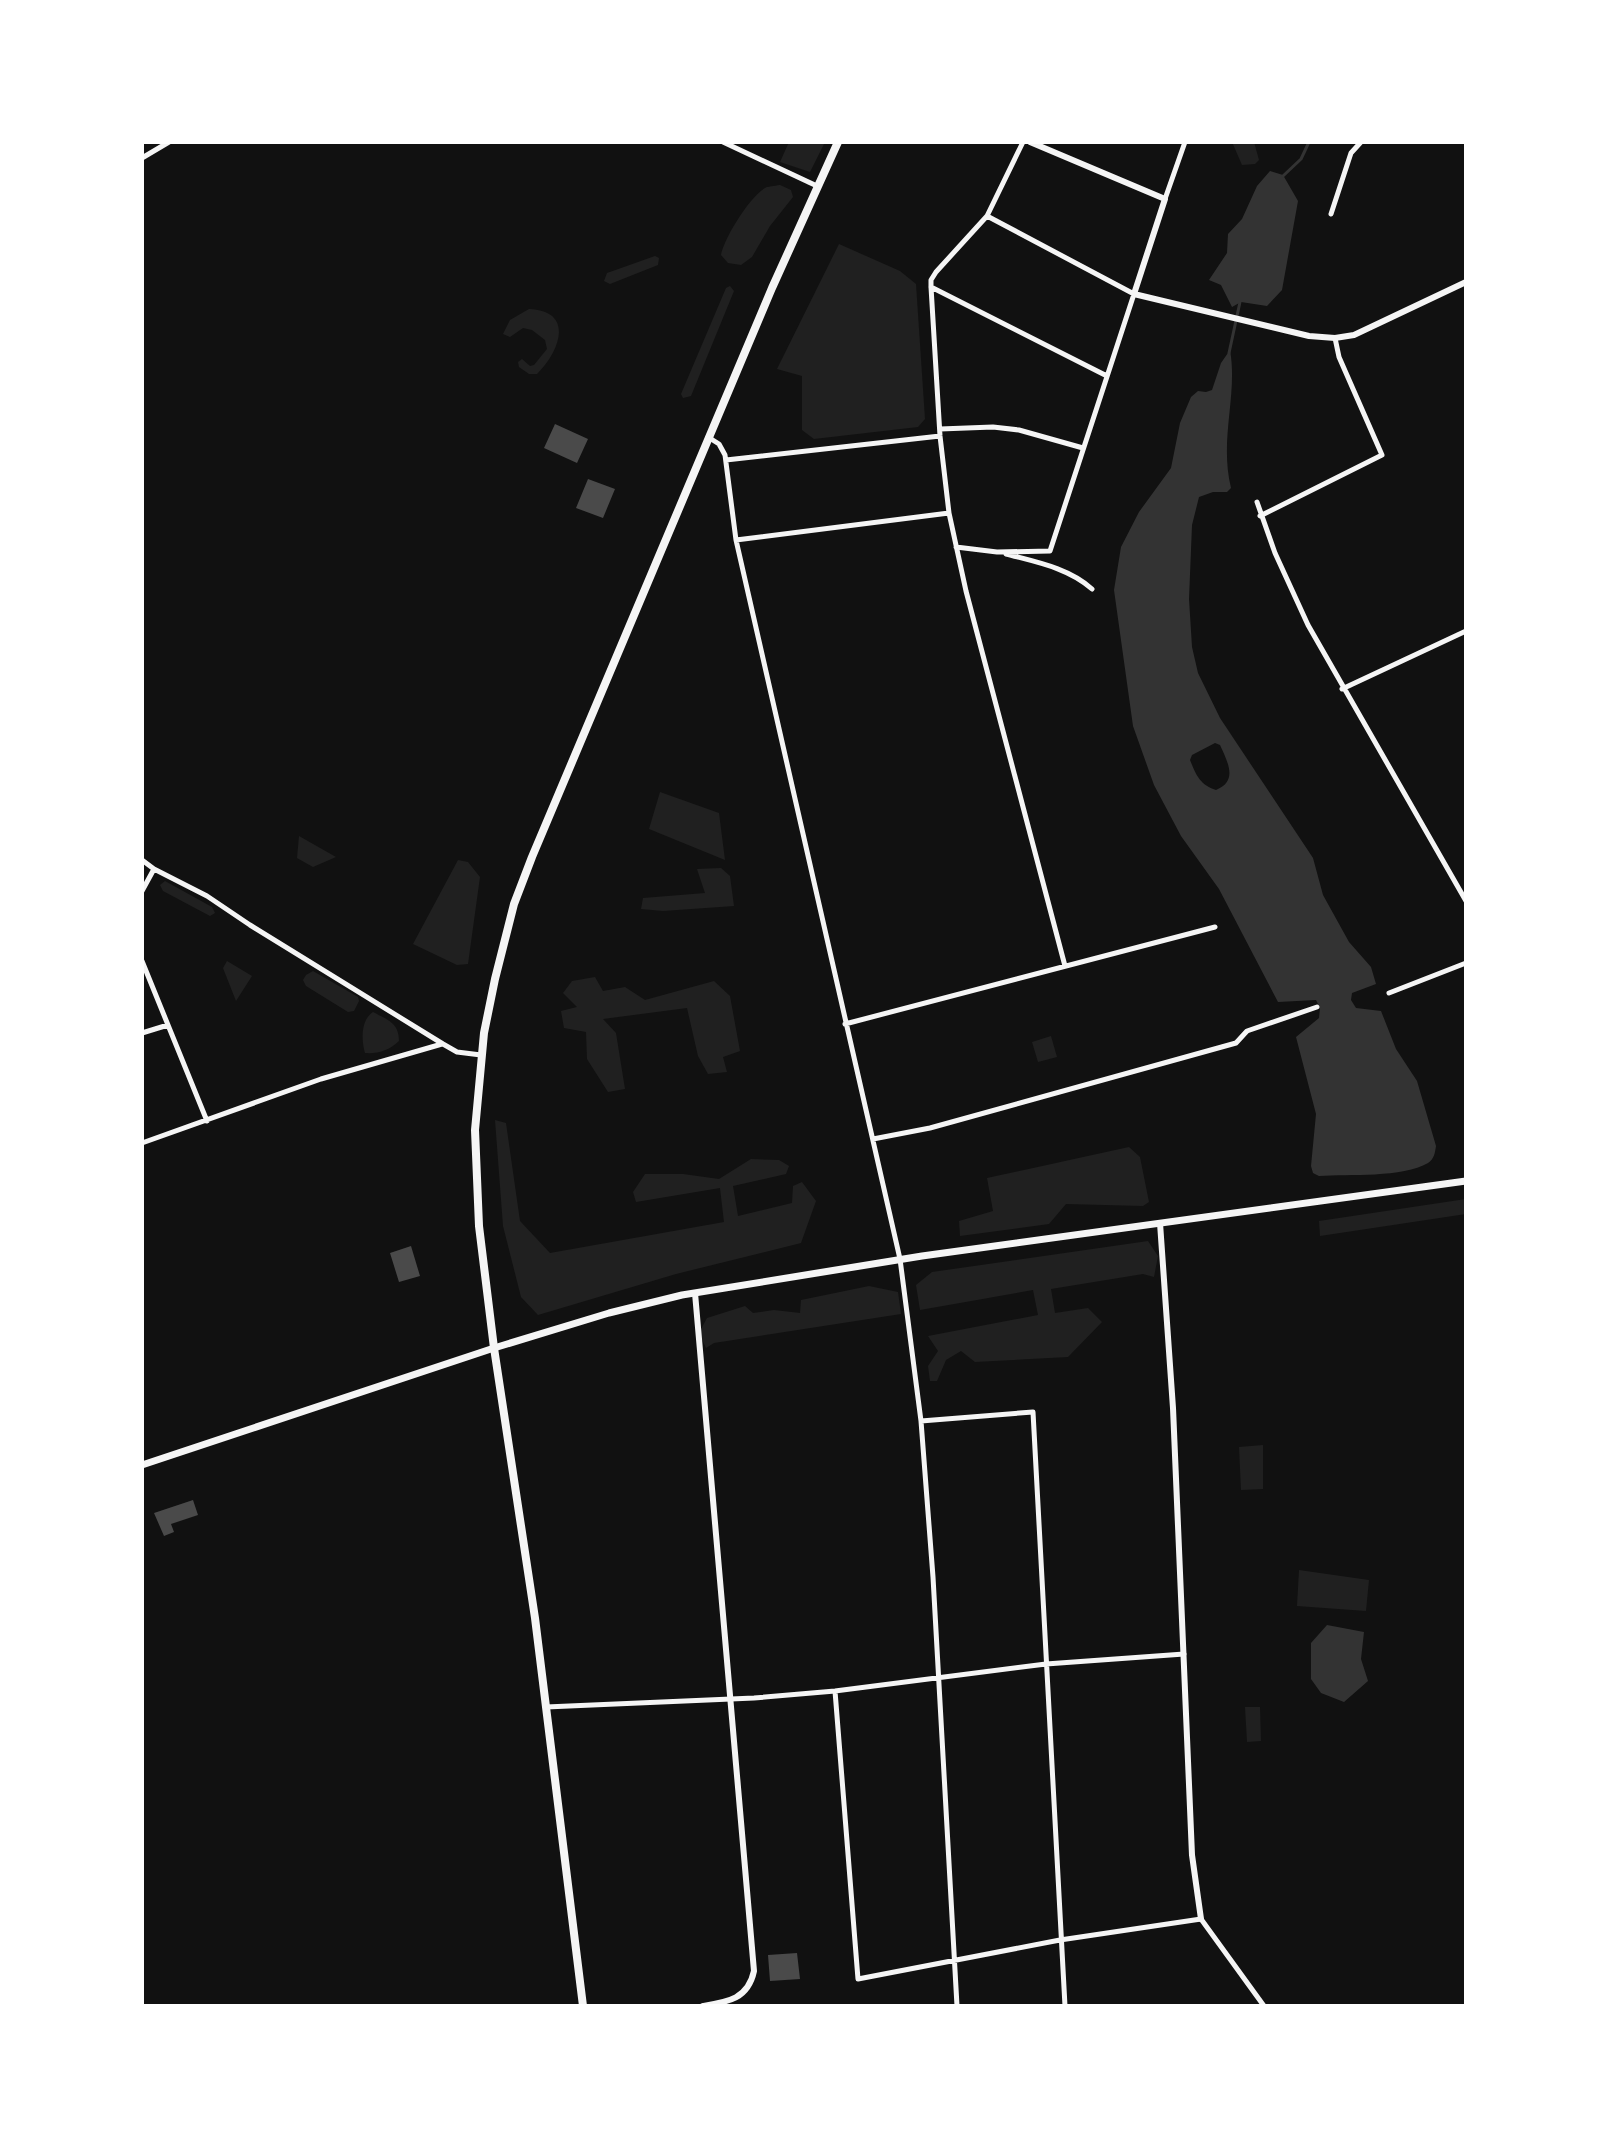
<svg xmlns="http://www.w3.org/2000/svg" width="1608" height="2148" viewBox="0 0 1608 2148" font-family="Barlow,sans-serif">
	<rect width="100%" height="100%" fill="#111"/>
	<!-- green -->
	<path fill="#202020" d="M789,142H825L810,172L780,162Z
		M1232,142H1254L1259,160L1255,164L1242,165Z
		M780,185L791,190L793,197L770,226L752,257L741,265L728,263L721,255C724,238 751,194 767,187C768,187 779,185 780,185Z
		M839,244L900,271L916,284L925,419L918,427L814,439L802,430V376L777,369Z
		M655,256L659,258L658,265L610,284L604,281L607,273Z
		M730,286L734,291L691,396L683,398L681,394L726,288Z
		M529,309C575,311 560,351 537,374H529L519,367L518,362L522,359L530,366L534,365L547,349L545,340L532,330L523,328L510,337L503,334L510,320Z
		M660,792L719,813L725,860L649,829Z
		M299,836L336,857L313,867L297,858Z
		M458,860L468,862L480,877L468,964L457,965L413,944Z
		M721,868L730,876L734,906L663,911L641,909L643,898L705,893L697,869Z
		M165,881L212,907L215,913L210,916L163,891L160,885Z
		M227,961L252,976L236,1001L223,968Z
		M313,971L358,997L359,1001L354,1011L348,1012L306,986L303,980L306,975Z
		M595,977L603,991L625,987L645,1000L714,981L730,996L740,1051L723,1057L727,1072L708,1074L698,1056L687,1008L603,1019L616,1033L625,1089L608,1092L587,1059L586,1032L564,1028L561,1011L577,1007L563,993L572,981Z
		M373,1012C388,1020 399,1023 399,1041C390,1050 378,1054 365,1053C361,1039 361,1020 373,1012Z
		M1051,1036L1057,1057L1038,1062L1032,1042Z
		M495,1120L506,1123L520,1221L550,1253L724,1222L720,1188L636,1202L633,1192L645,1174H683L719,1179L751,1159L779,1160L789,1166L786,1174L733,1186L738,1216L792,1203L793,1186L802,1182L816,1201L801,1243L676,1274L538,1315L521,1297L503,1226Z
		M1129,1147L1140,1157L1149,1202L1143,1206L1066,1204L1049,1224L960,1236L959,1221L993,1211L987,1178Z
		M1466,1199V1214L1320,1236L1319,1221Z
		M1148,1241L1158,1256L1154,1277L1143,1274L1051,1289L1055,1313L1088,1308L1102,1322L1068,1357L975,1362L961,1351L946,1360L937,1381H930L928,1366L938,1351L928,1336L1038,1315L1033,1290L920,1310L916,1285L932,1272Z
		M869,1286L898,1292L901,1314L714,1343L706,1348L699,1333L707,1318L745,1306L753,1313L774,1310L800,1313L801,1300Z
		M1263,1445V1489L1241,1490L1239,1447Z
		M1299,1570L1369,1580L1366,1611L1297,1606Z
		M1245,1707H1260L1261,1741L1247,1742Z"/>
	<!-- water -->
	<path fill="#333" fill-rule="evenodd" d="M1270,171L1283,175L1298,201L1282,290L1267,306L1241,302L1232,307L1221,285L1209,280L1227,253L1228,234L1242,219L1257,186Z
		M1230,350C1238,395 1219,439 1231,488L1227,492H1213L1199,497L1192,525L1189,599L1192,647L1198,673L1220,718L1313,858L1323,895L1349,942L1371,967L1376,984L1352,993L1351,1000L1356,1008L1381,1011L1396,1049L1417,1081L1436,1146C1435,1153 1434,1159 1428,1163C1403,1178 1348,1174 1319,1176L1313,1173L1311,1166L1316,1114L1296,1037L1319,1018L1320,1008L1316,1000L1278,1002L1219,889L1181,836L1154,785L1133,726L1114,590L1121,547L1139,512L1171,468L1180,423L1191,397L1198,391L1206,392L1212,390L1221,363ZM1215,743L1220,745C1227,761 1239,781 1216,790C1200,785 1196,775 1190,760L1192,755Z
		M1327,1625L1364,1632L1361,1659L1368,1681L1344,1702L1321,1693L1311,1679V1643Z"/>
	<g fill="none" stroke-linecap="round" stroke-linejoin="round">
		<!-- stream -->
		<path stroke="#333" stroke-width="3" d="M1283,176L1301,159L1309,142
			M1229,353L1240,302"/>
	</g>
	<!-- building -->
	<path fill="#4a4a4a" d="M555,424L588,439L577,463L544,448Z
		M588,479L615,489L603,518L576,508Z
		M411,1246L420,1276L399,1282L390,1253Z
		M193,1500L198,1515L171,1524L174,1532L164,1536L154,1513Z
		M797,1953L800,1979L770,1981L768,1955Z"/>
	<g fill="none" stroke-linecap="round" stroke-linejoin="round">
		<!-- minor -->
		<path stroke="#f5f5f5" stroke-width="5" d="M723,142L817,186
			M1023,142L987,216L936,272L931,280V287L940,436L949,513L966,591L1065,966
			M142,158L169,142
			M1165,199L1185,142
			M1331,214L1351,153L1361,142
			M931,287L1107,376
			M940,429L993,427L1019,430L1083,448
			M708,437L719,444L725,455L736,540L900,1259L921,1421L933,1577L957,2006
			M726,460L940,436
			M1257,502L1275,553L1308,625L1466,901
			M1260,516L1382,455L1339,357L1335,338
			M736,540L949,513
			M956,547L997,552L1050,551L1134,294L987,216
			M1006,554C1036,562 1069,568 1092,589
			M1342,689L1466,631
			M142,860L154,869L207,896L250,925L443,1044L457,1052L481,1055
			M142,891L154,869
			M142,961L207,1121
			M1389,993L1466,963
			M845,1024L1215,927
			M142,1033L168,1025
			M873,1139L930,1128L1236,1043L1247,1031L1317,1007
			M142,1143L321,1079L442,1044
			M921,1421L1033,1412L1065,2006
			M835,1691L858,1979L1060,1940L1201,1919L1264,2006
			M546,1707L754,1698L835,1691L1046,1664L1184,1654"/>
		<!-- tertiary -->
		<path stroke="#f5f5f5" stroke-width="6" d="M1030,142L1165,199L1134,294L1309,336L1335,338L1354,335L1466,282
			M1160,1223L1173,1408L1192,1855L1201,1919
			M695,1293L754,1971C748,1999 728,2002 703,2006"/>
		<!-- secondary -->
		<path stroke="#f5f5f5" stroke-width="7" d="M142,1465L494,1348L609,1313L682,1295L922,1256L1466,1181"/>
		<!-- trunk -->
		<path stroke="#f5f5f5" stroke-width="8" d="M583,2006L535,1618L494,1348L479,1226L475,1130L484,1033L495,979L514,904L532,857L772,288L838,142"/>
	</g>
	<!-- border -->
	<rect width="1608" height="2148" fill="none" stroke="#ffffff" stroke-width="288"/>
</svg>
